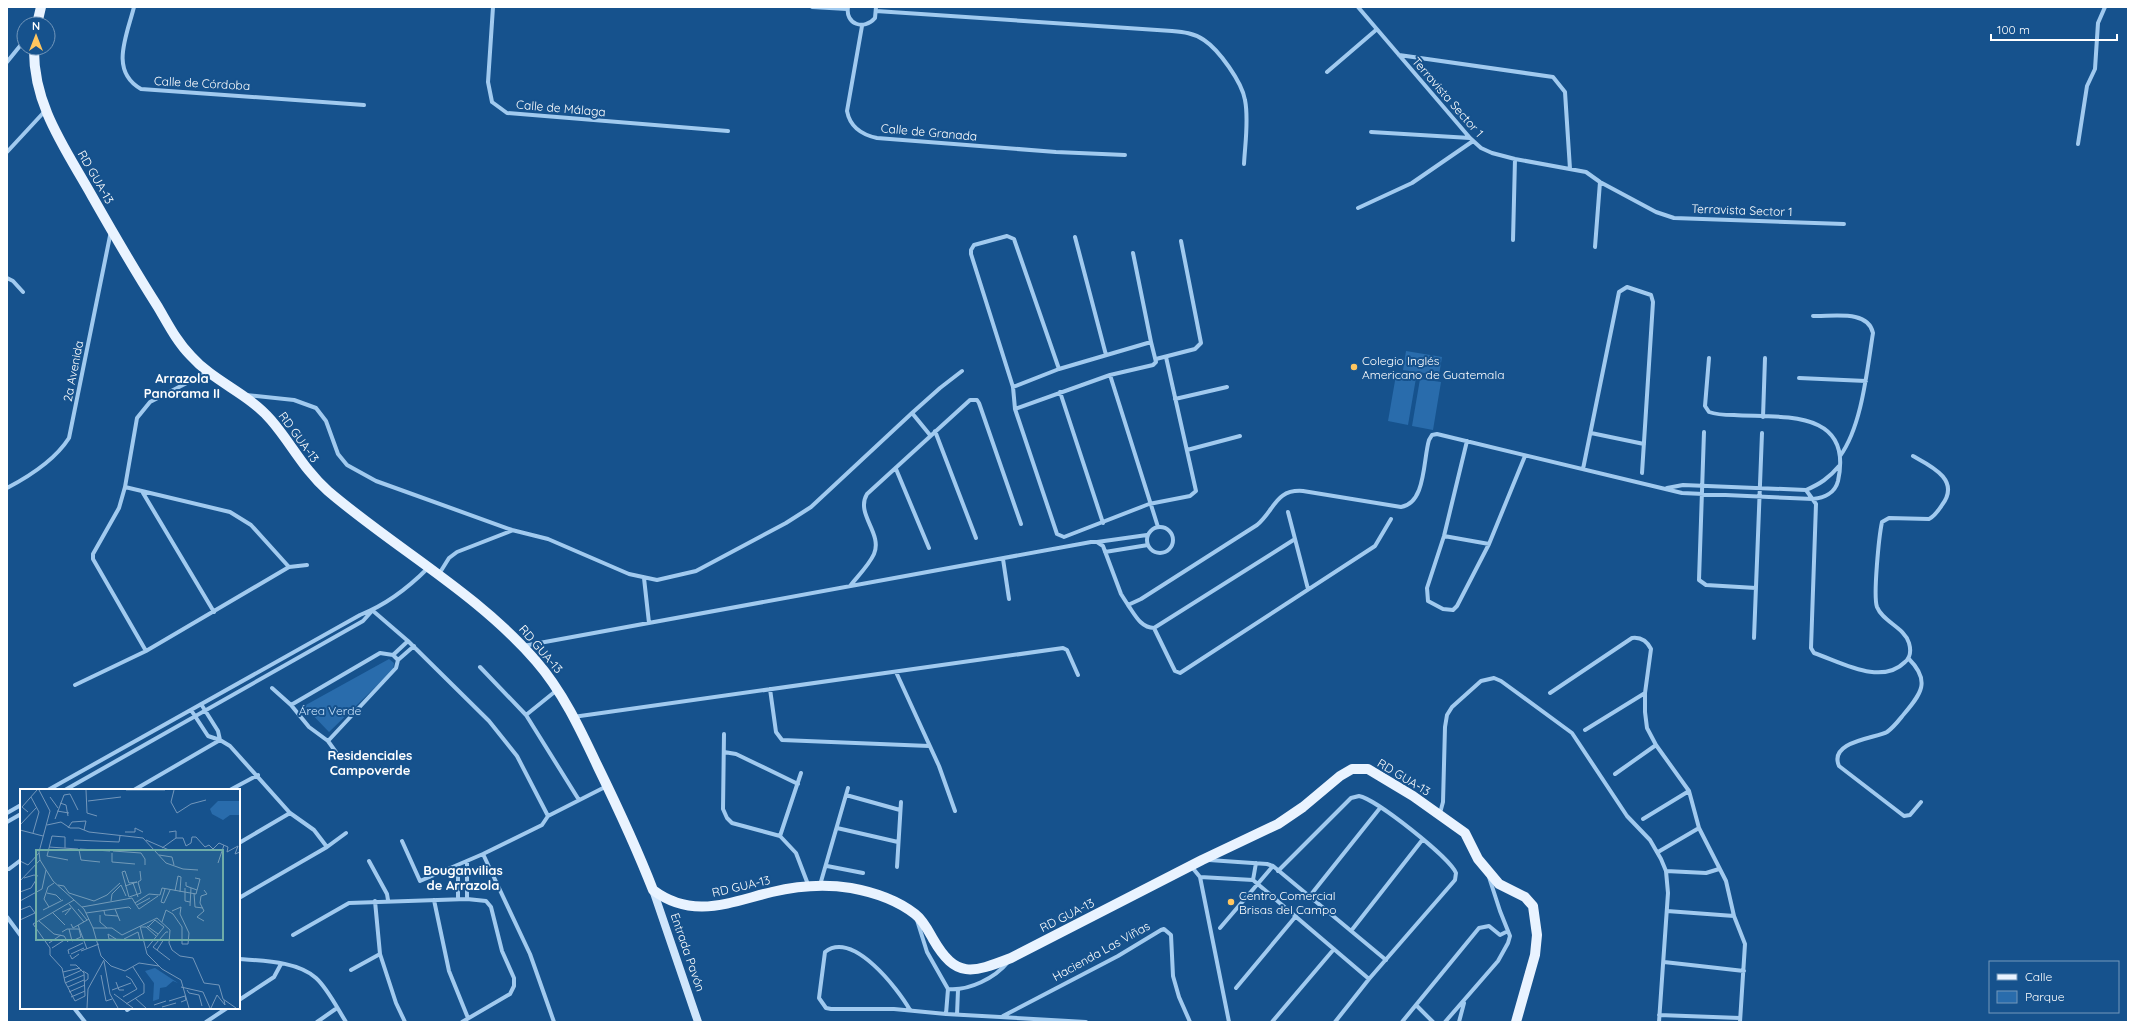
<svg xmlns="http://www.w3.org/2000/svg" width="2135" height="1029" viewBox="0 0 2135 1029" font-family="Quicksand,sans-serif">
	<rect width="100%" height="100%" fill="#16528d"/>
	<!-- green -->
	<path fill="#296cac" d="M1406,351L1442,357L1439,375L1403,370Z
		M1396,375L1416,378L1408,425L1388,421Z
		M1420,379L1441,382L1433,430L1412,426Z
		M389,659L394,663L393,670L329,732L304,706Z"/>
	<g fill="none" stroke-linecap="round" stroke-linejoin="round">
		<!-- street -->
		<path stroke="#a1caef" stroke-width="4" d="M134,7C127,35 109,71 141,89L364,105
			M493,7L488,82L492,102L507,113L728,131
			M812,7L847,9
			M848,7C845,24 864,31 875,18L876,7
			M1358,7L1470,138L1481,148L1492,153L1515,159L1586,172L1600,182L1656,212L1674,218L1844,224
			M876,11L1172,31C1183,32 1194,33 1204,40C1219,50 1242,82 1245,100C1249,120 1245,144 1244,164
			M862,26L847,111C850,127 863,135 877,138L1056,152L1125,155
			M1399,55L1553,77L1565,92L1570,169
			M7,62L24,41
			M1327,72L1376,30
			M1371,132L1470,138
			M2078,144L2087,86L2095,69L2098,23L2105,7
			M7,152L45,111
			M1358,208L1412,183L1473,141
			M1075,237L1106,355
			M1513,240L1515,159
			M1595,247L1600,182
			M1133,253L1151,342
			M7,278L13,281L23,292
			M1813,316C1831,317 1868,309 1873,333C1867,370 1862,426 1840,456
			M1156,359L1195,349L1201,343L1181,241
			M1059,369L1014,239L1007,236L974,245L971,250V254L1013,387L1015,409L1057,534L1064,537L1149,504L1190,496L1196,491L1166,357
			M1110,375L1158,527
			M1799,378L1866,381
			M1013,387L1059,369L1151,342L1156,362L1153,365L1110,375L1015,409
			M1060,392L1103,523
			M246,395L294,400L316,408L326,421L338,454L347,465L376,481L512,530L548,539L629,574L657,580L696,571L786,523L811,507L912,413L940,388L962,371
			M1175,399L1227,387
			M912,413L930,435
			M1763,417L1765,358
			M935,431L976,538
			M1704,432L1699,580L1706,585L1756,588
			M1591,433L1644,444
			M1467,441L1444,536L1427,588L1428,601L1443,609L1453,610L1457,606L1489,544L1525,456
			M1187,450L1240,436
			M896,469L929,548
			M1583,469L1619,292L1627,287L1651,295L1653,302L1642,473
			M125,487L230,512L251,525L289,567
			M7,488C30,476 55,460 69,438L111,231
			M1667,488L1683,485L1806,490C1820,484 1829,478 1839,466
			M1806,490L1816,504L1811,648L1814,653C1841,662 1881,686 1905,662C1911,657 1911,650 1909,643C1904,627 1883,622 1877,607C1873,596 1879,536 1882,522L1889,518L1929,519C1935,516 1938,511 1942,505C1961,480 1931,466 1913,456
			M143,493L214,612
			M1288,512L1308,589
			M1147 540a13 13 0 1 1 26 0a13 13 0 1 1-26 0Z
			M1444,536L1489,544
			M1097,542L1147,535
			M1105,552L1148,545
			M1003,559L1009,599
			M439,574L449,558L457,552L511,531
			M644,578L649,623
			M850,586C858,576 869,565 874,554C883,533 855,514 867,494L970,400H977L979,403L1021,524
			M1128,605C1135,615 1141,628 1154,628L1295,539
			M372,610L408,641L489,721L517,756L548,816
			M1154,628L1173,667L1175,671L1180,673L1375,546L1391,519
			M1754,638L1762,433
			M523,646L1091,542H1097L1103,546L1121,594L1128,605L1141,599L1257,525C1275,510 1275,489 1303,491L1401,507C1426,503 1423,460 1429,440L1432,435L1437,434L1682,493L1813,499C1824,498 1835,493 1838,481C1854,408 1781,418 1734,415C1726,415 1717,415 1709,412L1705,406L1709,358
			M146,651L93,559V554L119,508L125,487L137,418L150,402L208,372
			M393,655L408,641
			M1909,659C1931,681 1921,694 1904,714C1899,720 1894,727 1887,732C1877,738 1828,741 1839,766L1904,816L1910,815L1921,802
			M398,660L414,646
			M480,667L526,715L579,800
			M896,672L939,766L955,811
			M75,685L146,651L289,567L307,565
			M272,688L291,705L309,727L328,741L338,755
			M770,689L776,732L782,740L929,746
			M1550,693L1632,638C1640,637 1647,641 1651,649L1645,693V712L1647,728L1656,745L1689,791L1699,828L1726,881L1734,916L1745,944L1740,1022
			M201,704L218,731L220,740
			M291,705L380,653L393,655L398,660L396,668L328,741
			M191,710L208,736L220,740L230,746L290,813L314,830L327,847
			M526,715L557,690
			M573,717L1063,648L1067,650L1078,675
			M1585,730L1645,693
			M724,734L723,809L727,818L732,823L780,836L796,853L809,887
			M724,752L736,754L798,784
			M1615,774L1656,745
			M48,790L360,615C386,605 408,588 428,568
			M65,790L363,621L371,612
			M134,790L220,740
			M230,790L258,775
			M846,795L900,810
			M7,813L21,805
			M1440,813L1443,802L1445,727L1447,715L1452,707L1481,681L1494,678L1501,681L1572,733L1627,816L1650,840L1661,859L1666,871L1668,893L1659,1022
			M1643,819L1689,791
			M7,822L21,814
			M837,828L898,842
			M780,836L801,773
			M402,841L420,881L483,854L542,825L548,816L607,786
			M239,843L290,813
			M1658,852L1699,828
			M483,854L530,954L554,1022
			M1209,860L1267,864L1273,866L1386,960
			M369,861L387,894L388,900
			M467,861V899
			M827,866L863,873
			M1191,866L1200,877L1229,1022
			M897,867L901,802
			M9,869L21,860
			M1278,871L1351,798L1359,796C1376,799 1449,857 1456,873L1455,880L1369,979L1335,1022
			M1666,871L1706,873L1719,869
			M1200,877L1253,880L1369,979
			M1253,880L1256,863
			M820,885L848,788
			M1309,897L1380,808
			M239,898L327,847L346,833
			M458,899V865
			M434,900L449,971L468,1018
			M375,901L380,954L396,1003L405,1022
			M1667,911L1734,916
			M7,917L21,936
			M917,920L927,952L948,989L946,1014
			M1220,928L1273,866
			M1351,931L1423,839
			M293,935L349,903L467,899L486,901L491,907L502,951L514,978V986L510,994L462,1022
			M239,959C263,961 297,961 316,978C328,989 337,1008 346,1022
			M1664,962L1744,971
			M351,970L380,954
			M1236,988L1296,916
			M948,989C969,991 995,978 1008,962
			M239,1000L274,977L281,964
			M1416,1005L1433,1022
			M74,1008L85,1022
			M127,1010L130,1008
			M910,1010C898,989 853,930 825,952L819,998L826,1008L831,1009H894L946,1014L1086,1022
			M957,1015L958,990
			M1659,1015L1740,1018
			M1003,1016L1118,956L1161,930L1164,929L1171,935L1173,976L1179,997L1190,1022
			M206,1022L227,1008
			M317,1022L337,1008
			M1272,1022L1334,949
			M1402,1022L1479,928L1489,926L1500,935L1508,931
			M1445,1022L1498,961L1508,943L1510,936L1500,911L1489,877
			M1459,1022L1464,1003"/>
		<!-- secondary -->
		<path stroke="#cfe5fb" stroke-width="8" d="M653,890L698,1022"/>
		<!-- primary -->
		<path stroke="#e9f3ff" stroke-width="10" d="M37,24L41,7
			M34,48C33,105 65,148 92,196C113,233 135,271 158,307C168,324 177,342 191,356C214,382 248,393 271,420C291,443 304,470 328,491C396,549 477,593 536,661C563,692 581,731 598,767C618,808 637,849 653,890C693,920 730,902 772,892C797,886 826,884 851,888C873,892 897,900 915,914C923,920 928,930 933,939C956,979 972,973 1011,958L1202,860L1278,824L1303,807L1340,776L1352,769H1368L1413,796L1465,833L1478,859L1499,884L1525,897L1533,906L1537,935L1535,955L1516,1022"/>
	</g>
	<!-- markers -->
	<g fill="#ffc65f" stroke="#16528d" stroke-width="1.5">
		<circle cx="1354" cy="367" r="4"/>
		<circle cx="1231" cy="902" r="4"/>
	</g>
	<g text-anchor="middle" dominant-baseline="central" stroke-width="4" stroke-linejoin="round" paint-order="stroke">
		<!-- street labels -->
		<g font-size="12" fill="#fff" stroke="#16528d">
			<text transform="translate(202 83) rotate(3)">Calle de Córdoba</text>
			<text transform="translate(1448 97) rotate(49)">Terravista Sector 1</text>
			<text transform="translate(561 108) rotate(5)">Calle de Málaga</text>
			<text transform="translate(929 132) rotate(5)">Calle de Granada</text>
			<text transform="translate(96 177) rotate(60)">RD GUA-13</text>
			<text transform="translate(1742 210) rotate(2)">Terravista Sector 1</text>
			<text transform="translate(73 371) rotate(-79)">2a Avenida</text>
			<text transform="translate(299 437) rotate(54)">RD GUA-13</text>
			<text transform="translate(541 649) rotate(49)">RD GUA-13</text>
			<text transform="translate(1404 777) rotate(31)">RD GUA-13</text>
			<text transform="translate(741 886) rotate(-13)">RD GUA-13</text>
			<text transform="translate(1067 915) rotate(-27)">RD GUA-13</text>
			<text transform="translate(1101 951) rotate(-29)">Hacienda Las Viñas</text>
			<text transform="translate(688 952) rotate(71)">Entrada Pavón</text>
		</g>
		<!-- poi labels -->
		<g font-size="12" fill="#fff" stroke="#16528d" text-anchor="start">
			<text x="1362" y="360">Colegio Inglés<tspan x="1362" dy="14">Americano de Guatemala</tspan></text>
			<text x="1239" y="895">Centro Comercial<tspan x="1239" dy="14">Brisas del Campo</tspan></text>
		</g>
		<!-- park labels -->
		<g font-size="12" fill="#c7e2fb" stroke="#16528d">
			<text x="330" y="710">Área Verde</text>
		</g>
		<!-- neighbourhood labels -->
		<g font-size="13" font-weight="bold" fill="#fff" stroke="#16528d">
			<text x="182" y="378">Arrazola<tspan x="182" dy="15">Panorama II</tspan></text>
			<text x="370" y="755">Residenciales<tspan x="370" dy="15">Campoverde</tspan></text>
			<text x="463" y="870">Bouganvilias<tspan x="463" dy="15">de Arrazola</tspan></text>
		</g>
	</g>
	<!-- overview -->
	<g transform="translate(20 789)">
		<rect width="220" height="220" fill="#16528d"/>
		<path d="M198,12H220V26H210L203,31L192,25L190,20ZM135,179L158,194L153,192L146,198L140,199L139,210L133,212L134,194L125,182Z" fill="#296cac"/>
		<path fill="none" stroke="#7397bb" stroke-width="1" d="M19,1L30,22L19,63L20,71L33,92L64,120L73,139H92L102,146L137,129L150,141L149,154L152,161L160,167L173,169L184,194L199,196L203,210L216,219M66,1L67,24L77,27M106,1H145M154,1L151,13L157,24L171,15L186,11M11,8L19,23L13,44M30,8L38,19M68,12L101,8M40,14L46,16L48,27M37,22L49,24M8,23L2,18L17,1M35,30L44,6L50,5L58,21M0,36L17,18M27,36L41,33L50,39H59L69,43L123,49L146,74L163,80L178,81M48,39L52,33L66,32L64,41M0,41L23,47M105,43H115V39L123,43M149,43L156,42V49M163,49L166,57L171,54M54,51L99,53L100,47M126,51L149,61M171,54L172,48H176L185,58L189,56L193,60L199,54L208,58L207,63M29,58L58,60M45,59V48L32,47L27,67L48,71M142,59L156,49H163M60,60L90,62M59,61L61,71L80,73M93,62L121,64L125,70V76M207,63L218,57L215,65L220,63M92,64V73L115,75M139,66L152,68L154,76M0,72L8,76L19,64M198,74L204,56M158,87L161,88L160,103M4,89L14,86L18,87M0,92L20,71M118,93L121,91L120,82M166,93V97L177,101M109,94L105,82L102,83L109,108L121,104L118,93M113,94L118,108M38,96L44,97L49,104L74,112L87,106L100,94M105,97L117,93L109,94M165,99V112L170,113M184,101L187,105L181,107L180,114L184,122L177,128L184,132M155,102L158,87M0,103L11,99L16,91M27,104L36,106L41,111M174,104L175,118L183,119M0,112L22,100L26,81M91,112L92,105L101,96L106,107M115,114L119,120L138,107M144,114L141,113L145,100M144,114L150,101M49,115L64,133M117,116L130,109M170,117L171,99M29,118L24,110L28,98L34,94M62,118L112,109L115,114L129,105L140,106L142,99L176,105L180,90L175,89M58,120L67,131M95,120L100,132M0,121L10,117L15,124L0,131M23,121L43,111M84,122L85,126L98,127M42,123L51,119L45,126M33,124L45,136M66,124L109,118L111,120M80,126V133L87,139M19,132L34,145L44,147L48,153M142,133L146,121L153,125L162,138V155H168L169,144L160,125L161,118L152,122M13,135L30,159V166L42,179L45,193L55,212L65,207L64,184L56,176H50M13,135L54,111M51,135L53,139L69,130M58,136L67,160M120,137L127,165L142,180L161,191L169,219M127,137L138,145M121,138H126L136,147M73,139L81,167L91,177L105,182L119,174L139,177M42,143L47,140H59L61,148L52,152L49,140M148,143H146L133,158L150,171M96,150L88,145L89,150L120,151L118,143L104,150M29,154L41,146M32,159L46,150M127,159L144,138L135,131L128,138M137,161L144,150M61,162L79,155M49,165L48,161L63,154M51,165L64,159M50,166L52,170L59,165M84,172L90,205L98,219M63,182L68,185V190L64,193M43,183L60,179M81,186L86,212L92,210M44,189L62,181M96,193L99,201H104M45,194L64,186M48,198L64,191M161,198L183,203L190,219M92,201L111,194M167,201L169,204L179,206L182,217M49,203L65,196M94,205L113,219M51,208L65,202M103,208L117,200L111,190L106,187M115,209L126,219M149,212L165,207L166,211L161,213M106,215L124,204V195L113,178M134,216L146,212M142,218L156,214M67,219L68,200L84,171M191,219L197,206L205,216L204,211"/>
		<path fill="#6fada8" fill-opacity="0.15" stroke="#6fada8" stroke-width="2" d="M16,61H203V151H16Z"/>
		<rect width="220" height="220" fill="none" stroke="#fff" stroke-width="2"/>
	</g>
	<!-- border -->
	<rect width="2135" height="1029" fill="none" stroke="#ffffff" stroke-width="16"/>
	<!-- legend -->
	<rect x="1989" y="961" width="130" height="52" fill="#16528d" stroke="#7397bb"/>
	<rect x="1997" y="974" width="20" height="6" fill="#e9f3ff" stroke="#7397bb"/>
	<text x="2025" y="981" font-size="12" fill="#ffffff">Calle</text>
	<rect x="1997" y="991" width="20" height="12" fill="#296cac" stroke="#7397bb"/>
	<text x="2025" y="1001" font-size="12" fill="#ffffff">Parque</text>
	<!-- north arrow -->
	<g transform="translate(36 36)"><circle r="19" fill="#16528d" stroke="#7397bb"/>
	<path d="M0-3L7 15L0 10L-7 15Z" fill="#ffc65f"/>
	<text y="-6" font-size="11" font-weight="bold" text-anchor="middle" fill="#ffffff">N</text>
	</g>
	<!-- scale -->
	<path d="M1991 34v6h126v-6" fill="none" stroke="#ffffff" stroke-width="2"/>
	<text x="1997" y="34" font-size="12" fill="#ffffff" stroke="#16528d" stroke-width="3" paint-order="stroke">100 m</text>
</svg>
